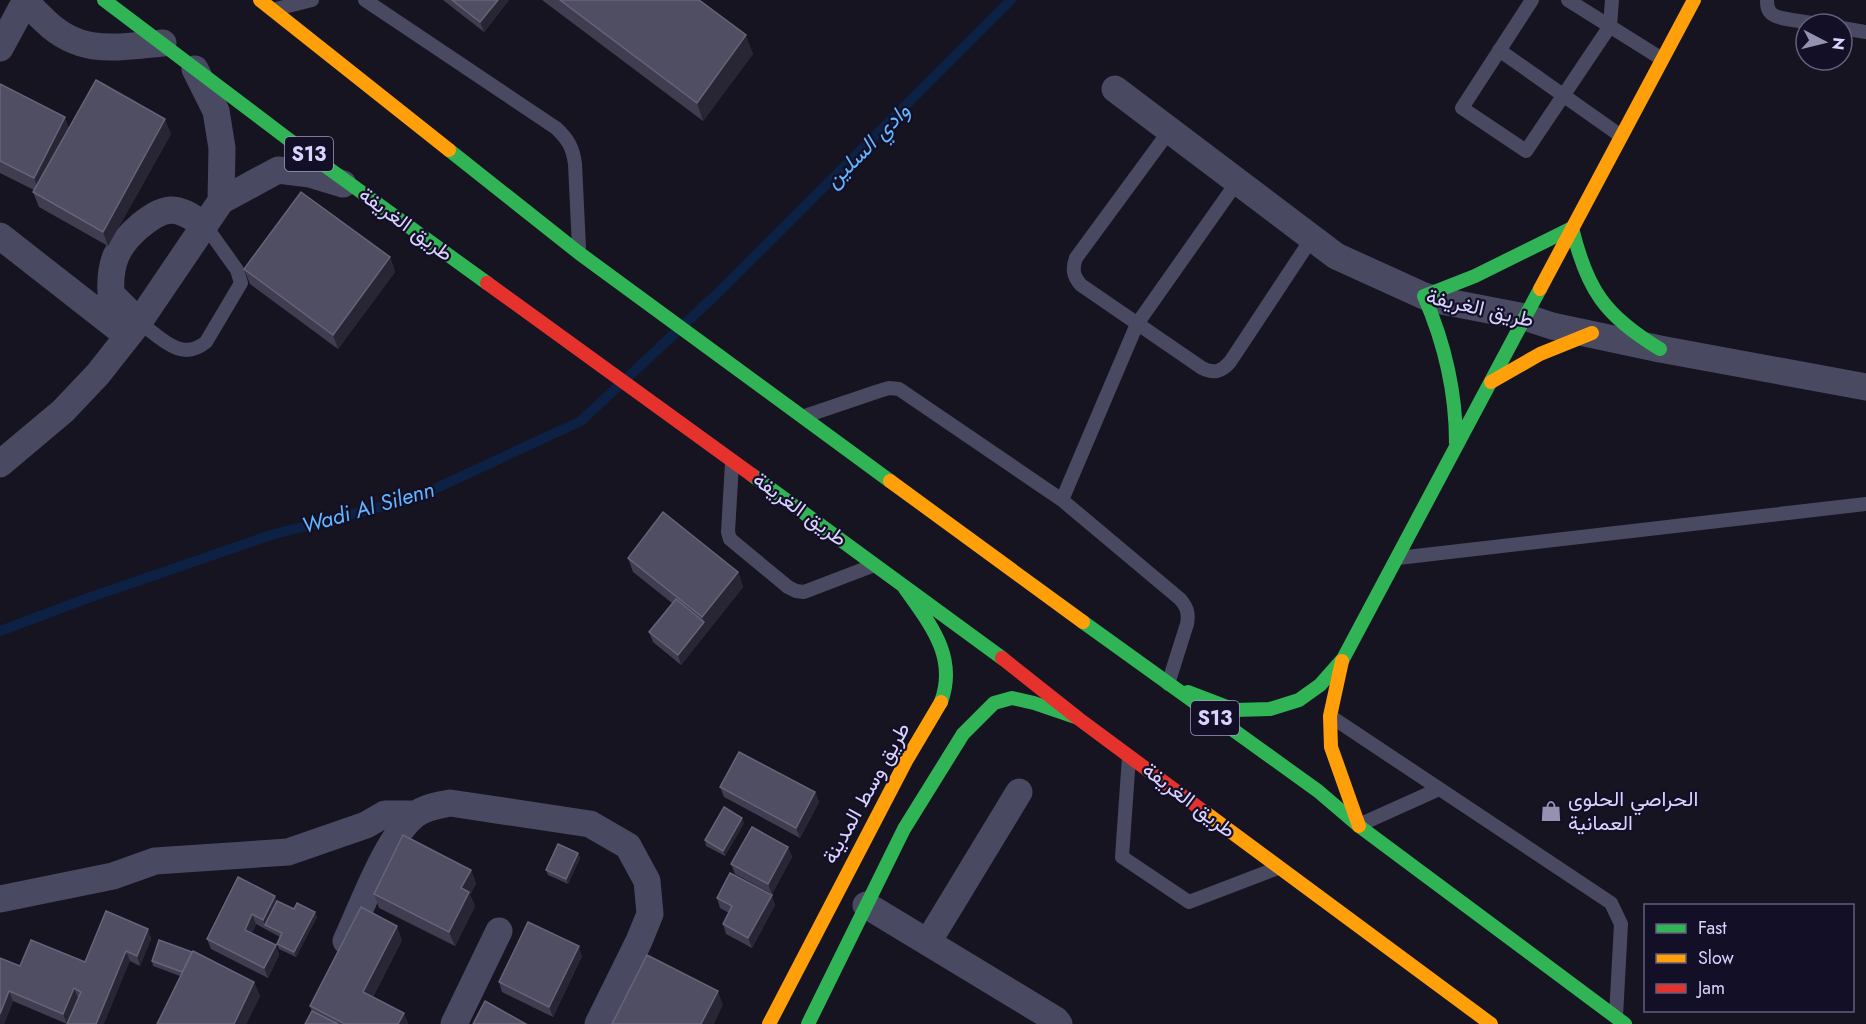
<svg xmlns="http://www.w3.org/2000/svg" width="1866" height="1024" viewBox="0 0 1866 1024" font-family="Jost,Vazirmatn,sans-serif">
	<rect width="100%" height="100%" fill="#161421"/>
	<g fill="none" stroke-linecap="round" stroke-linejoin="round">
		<!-- stream -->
		<path stroke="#0d2144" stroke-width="10" d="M0,631L88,598L271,535L415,498L581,421L722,289L1011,0"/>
		<!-- lane -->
		<path stroke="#4a4962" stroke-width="14" d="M365,0L556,128C568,139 573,148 575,164L579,248
			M1532,0L1462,108L1526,151L1610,26L1612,0
			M1568,0L1662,59
			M1767,0C1767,5 1767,10 1772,14C1779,20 1809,22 1820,24
			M276,9L312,0
			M1842,28L1866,32
			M1499,50L1621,136
			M1170,130L1076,258C1072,269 1073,276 1081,285L1202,368C1214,374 1221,372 1230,362L1312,238
			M139,322C160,337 181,363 206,342L241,283L237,270L205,225
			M805,416L879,391L889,388L899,389L1062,500L1180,599C1187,607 1189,613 1187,624L1168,684
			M732,463L728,532L730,539L788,587L796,591L804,592L872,566
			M1062,500L1137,324L1237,182
			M1398,558L1866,504
			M1333,718L1611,903L1621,924L1616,1016
			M1129,757L1122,857L1189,902L1278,868
			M1359,825L1439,789"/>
		<!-- street -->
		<path stroke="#4a4962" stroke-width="27" d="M27,0C31,9 38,14 45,21C81,56 117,47 163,43
			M0,48L26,0
			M195,69L216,111L222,148L221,201
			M1115,89L1336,256L1424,296L1437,300L1525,317L1552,326L1660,349L1866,387
			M0,236L128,336
			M139,322L111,294C109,263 117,245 141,225C150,218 159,211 171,210C184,210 194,219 205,225
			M0,464L63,411L98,374L139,322L221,201L278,170L310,174L343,184
			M0,899L113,876L155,861L288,852L366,825L385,814H415
			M866,905L1056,1020L1059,1024
			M346,941C362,907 387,837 415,815C425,807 439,805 450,803L590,824L628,846L647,881L650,914L639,941L598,1024
			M928,942L1019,792
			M454,1024L499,931"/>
		<!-- fast -->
		<path stroke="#30b455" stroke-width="14" d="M104,0L288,139L487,283
			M449,150L579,253L890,481
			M1456,443C1456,391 1445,344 1424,296L1475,276L1572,228C1587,290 1605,316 1660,349
			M752,475L1002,658
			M904,587C929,623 958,656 941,702
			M1083,622L1318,791L1359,826L1625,1024
			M1188,692L1235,710L1270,709L1299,700L1320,685L1343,659L1540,289
			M808,1024L904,829L963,734L994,703L1012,698L1034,703L1075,717"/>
		<!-- slow -->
		<path stroke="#ff9f0a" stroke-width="14" d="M260,0L449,150
			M1540,289L1694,0
			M1491,382L1540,354L1592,333
			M890,481L1083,622
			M1342,661L1330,716L1331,747L1359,826
			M1203,811L1491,1024
			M769,1024L906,761L941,702"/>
		<!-- jam -->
		<path stroke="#e5322d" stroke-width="14" d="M487,283L752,475
			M1002,658L1079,719L1203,811"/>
	</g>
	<!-- wall -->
	<path fill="#403d50" d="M443,0H509L484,32Z
		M542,0H699L753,54L703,121Z
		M0,84L69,128L171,134L108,246L39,207L33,192L34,190L0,173Z
		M390,257L395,272L338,349L250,284L244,269Z
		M628,558L738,572L743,587L681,665L653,642L649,632L672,603L633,572Z
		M720,787L815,792L819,802L800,838L724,797Z
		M744,823L725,856L706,846L705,840Z
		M788,847L792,857L772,894L735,874L731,864Z
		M578,853L580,858L568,884L548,875L546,870Z
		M471,870L476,884L470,895L475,906L455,946L379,908L374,894Z
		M717,898L775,905L752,948L726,934L723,924L729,913L720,908Z
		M277,901L294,909L317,917L296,957L279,949L277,944L280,937L256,924L252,933L276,945L279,955L268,978L211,949L207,939Z
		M148,929L151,939L140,966L130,961L67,1024L13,1001L4,1024H0V958L20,966L85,962Z
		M402,940L373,997L404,1013L408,1024H305L312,1011L310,1006Z
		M582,956L553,1017L502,992L499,982Z
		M152,961L254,982L260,996L246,1024H157L180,976L153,966Z"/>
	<!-- shaded-wall -->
	<path fill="#282635" d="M498,0H509L484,32L480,22Z
		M746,35L753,54L703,121L697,103Z
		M65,117L70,131L39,193L34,178Z
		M165,119L171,134L108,246L103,232Z
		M390,257L395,272L338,349L333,335Z
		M738,572L743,587L681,665L678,655L704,622L702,617Z
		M815,792L819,802L800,838L796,828Z
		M742,818L744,823L725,856L723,851Z
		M788,847L792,857L772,894L768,884Z
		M578,853L580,858L568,884L566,879Z
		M471,870L476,884L470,895L475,906L455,946L449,932L461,888Z
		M772,895L775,905L752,948L748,938Z
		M275,896L279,906L265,925L263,920Z
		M315,912L317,917L296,957L294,952Z
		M252,914L256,924L249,940L245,930Z
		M397,926L402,940L368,1006L363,992Z
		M148,929L151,939L140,966L137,956Z
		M276,945L279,955L268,978L264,968Z
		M579,946L582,956L553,1017L549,1007Z
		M126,951L130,961L104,1024H96Z
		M254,982L260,996L246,1024H234Z
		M74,988L78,998L67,1024L63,1014Z
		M9,991L13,1001L4,1024H0V1014Z
		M718,991L723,1005L714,1024H701Z
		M404,1013L408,1024H398Z"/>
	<!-- building -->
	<path fill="#504e63" stroke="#66637b" stroke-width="1.5" d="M452,0H498L480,22Z
		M560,0H699L746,35L697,103Z
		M96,80L165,119L103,232L33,192Z
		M0,84L65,117L34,178L0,161Z
		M301,192L390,257L333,335L244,269Z
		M663,512L738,572L702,617L628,558Z
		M676,599L704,622L678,655L649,632Z
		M739,752L815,792L796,828L720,787Z
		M724,807L742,818L723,851L705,840Z
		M752,827L788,847L768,884L731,864Z
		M403,835L471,870L461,888L469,892L449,932L374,894Z
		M558,844L578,853L566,879L546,870Z
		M730,873L772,895L748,938L723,924L732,906L717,898Z
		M238,877L275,896L263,920L252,914L245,930L276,945L264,968L207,939Z
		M277,901L294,909L297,903L315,912L294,952L277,944L282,933L265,925Z
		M361,907L397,926L363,992L404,1013L398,1024H345L310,1006Z
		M106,911L148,929L137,956L126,951L96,1024H67L81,992L74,988L63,1014L9,991L0,1014V958L20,966L31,940L85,962Z
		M528,922L579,946L549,1007L499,982Z
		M159,940L192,952L182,972L152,961Z
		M193,951L254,982L234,1024H157Z
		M647,955L718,991L701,1024H612Z
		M485,1001L526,1024H473Z
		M312,1011L338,1024H305Z"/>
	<!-- icons -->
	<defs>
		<symbol id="shop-bare" viewBox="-9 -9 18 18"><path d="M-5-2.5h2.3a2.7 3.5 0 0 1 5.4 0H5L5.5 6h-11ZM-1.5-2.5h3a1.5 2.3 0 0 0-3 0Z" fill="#9591b1" stroke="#130f26" stroke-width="2.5" paint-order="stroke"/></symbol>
	</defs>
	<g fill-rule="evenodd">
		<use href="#shop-bare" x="1536" y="796" width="30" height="30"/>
	</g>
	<g text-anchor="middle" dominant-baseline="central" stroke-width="4.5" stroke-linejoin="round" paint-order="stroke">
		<!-- shield labels -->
		<g fill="#130f26" stroke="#9e99be" stroke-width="1.5">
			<rect x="285" y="137" width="48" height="34" rx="4.5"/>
			<rect x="1191" y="701" width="48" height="34" rx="4.5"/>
		</g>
		<g font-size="20" font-weight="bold" fill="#d9d4ff">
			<text x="309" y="154">S13</text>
			<text x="1215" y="718">S13</text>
		</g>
		<!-- street labels -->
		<g font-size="21" fill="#d9d4ff" stroke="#130f26">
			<text transform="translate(406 224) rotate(36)">طريق الغريفة</text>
			<text transform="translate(1480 308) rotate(13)">طريق الغريفة</text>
			<text transform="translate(800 509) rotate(36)">طريق الغريفة</text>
			<text transform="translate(866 793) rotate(-61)">طريق وسط المدينة</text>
			<text transform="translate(1189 800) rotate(37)">طريق الغريفة</text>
		</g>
		<!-- poi labels -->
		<g font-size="21" fill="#d9d4ff" stroke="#130f26" text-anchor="start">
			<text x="1568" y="799">الحراصي الحلوى<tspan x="1568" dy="24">العمانية</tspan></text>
		</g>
		<!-- water labels -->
		<g font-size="22" font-style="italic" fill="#62b6ff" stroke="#130f26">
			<text transform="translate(867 145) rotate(-45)">وادي السلين</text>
			<text transform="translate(368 507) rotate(-16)">Wadi Al Silenn</text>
		</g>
	</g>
	<!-- legend -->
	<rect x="1644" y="904" width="210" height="108" fill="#130f26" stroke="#625e7d" stroke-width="1.5"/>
	<rect x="1656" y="924" width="30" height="9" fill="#30b455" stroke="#625e7d" stroke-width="1.5"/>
	<text x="1698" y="934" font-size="18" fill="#d9d4ff">Fast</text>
	<rect x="1656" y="954" width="30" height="9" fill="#ff9f0a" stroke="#625e7d" stroke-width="1.5"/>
	<text x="1698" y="964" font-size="18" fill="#d9d4ff">Slow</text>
	<rect x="1656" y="984" width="30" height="9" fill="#e5322d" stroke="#625e7d" stroke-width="1.5"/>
	<text x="1698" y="994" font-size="18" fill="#d9d4ff">Jam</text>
	<!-- north arrow -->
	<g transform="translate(1824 42) rotate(97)"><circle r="28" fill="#130f26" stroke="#625e7d" stroke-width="1.5"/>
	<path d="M0-4.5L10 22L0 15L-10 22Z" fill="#9591b1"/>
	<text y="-9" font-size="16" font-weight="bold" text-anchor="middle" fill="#d9d4ff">N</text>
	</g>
</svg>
